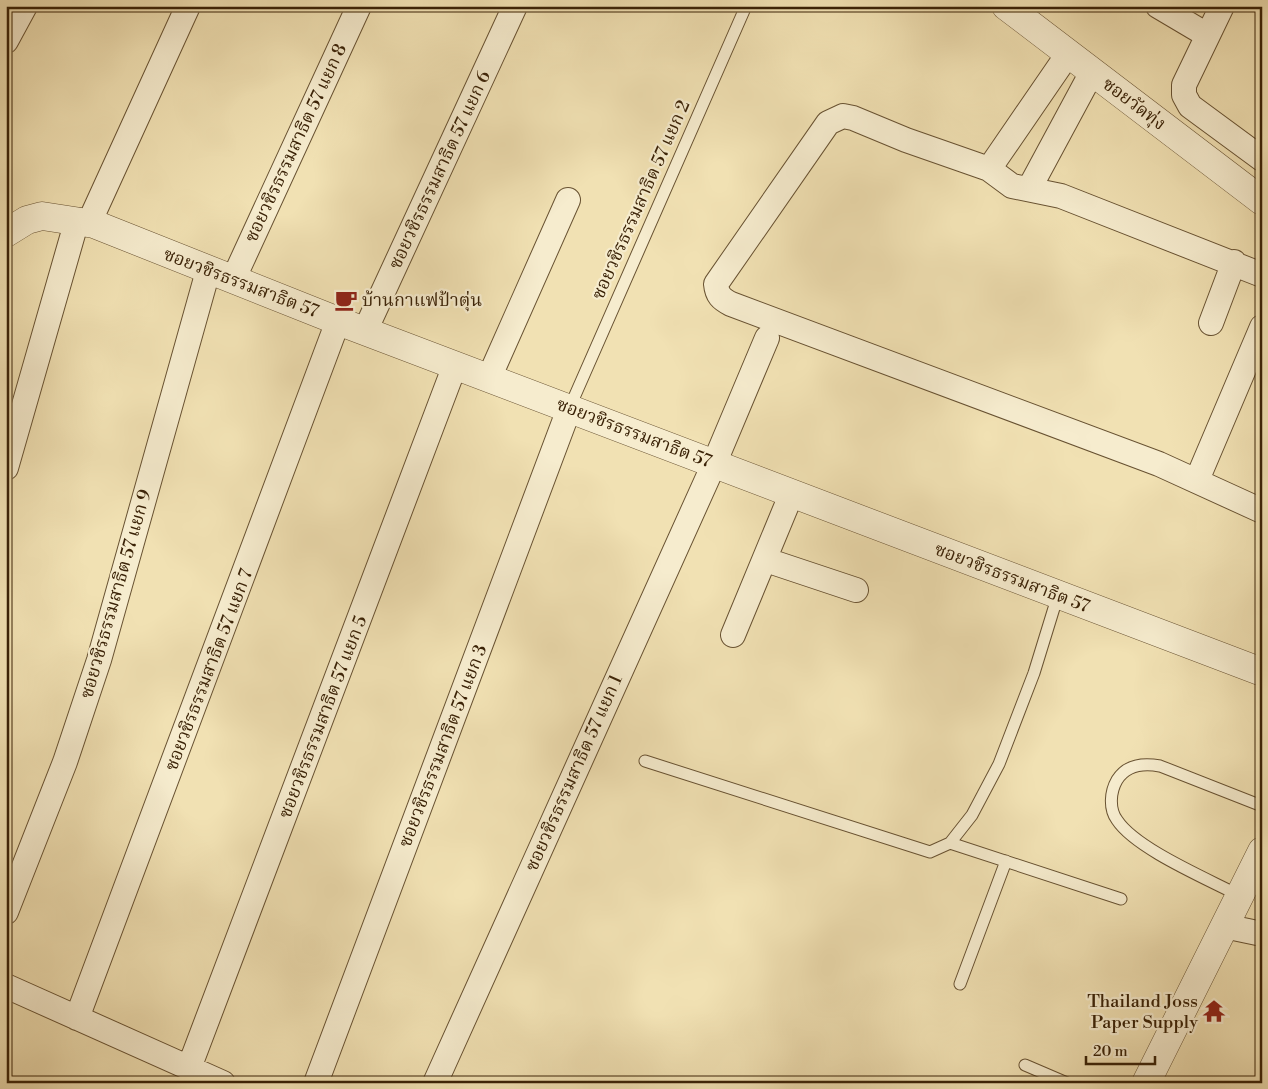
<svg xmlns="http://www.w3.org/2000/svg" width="1268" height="1089" viewBox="0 0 1268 1089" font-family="'Libre Bodoni','Noto Serif Thai',serif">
	<rect width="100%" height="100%" fill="#f1e1b3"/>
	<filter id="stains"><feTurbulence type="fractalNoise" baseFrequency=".004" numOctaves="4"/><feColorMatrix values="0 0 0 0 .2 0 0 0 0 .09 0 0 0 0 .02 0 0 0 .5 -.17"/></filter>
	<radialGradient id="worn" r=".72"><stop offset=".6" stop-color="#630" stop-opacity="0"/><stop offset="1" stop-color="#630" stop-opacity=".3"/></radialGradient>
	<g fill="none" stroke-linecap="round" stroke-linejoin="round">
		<defs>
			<path id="service" d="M569,409L746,6
				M645,761L930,852L950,843L972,815L999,764L1034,673L1058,595
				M950,843L1121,899
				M1240,896C1208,879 1136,849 1117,820C1109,809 1110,792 1117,780C1127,764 1144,763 1160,766L1262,806
				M960,984L1006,861
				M1025,1065L1067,1083"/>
			<path id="minor" d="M1158,6L1207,35
				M1222,6L1184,85V95L1190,106L1262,159
				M6,41L25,6
				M989,169L1068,54
				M1029,189L1092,72
				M89,223L188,6
				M1262,275L1061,196L1012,186L989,169L906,140L853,118L843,116L828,123L716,284C717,295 721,299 731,304L1159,464L1262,511
				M233,280L359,6
				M1211,323L1234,262
				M365,331L515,6
				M489,378L568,200
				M6,468L77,220
				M1197,480L1262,327
				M766,560L856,590
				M733,635L791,495
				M6,912L65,762L99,660L208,271
				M1224,926L1262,934
				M6,986L223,1083
				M77,1018L338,321
				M189,1068L455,365
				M316,1083L569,409
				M435,1083L714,464L767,338"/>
			<path id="tertiary" d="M1006,6L1262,201
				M6,233L27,220L42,216L94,224L338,321L1262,672
				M1146,1083L1262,851"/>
		</defs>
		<!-- service casing -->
		<use href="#service" stroke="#685232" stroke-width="13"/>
		<!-- minor casing -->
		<use href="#minor" stroke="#685232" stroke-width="26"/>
		<!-- tertiary casing -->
		<use href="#tertiary" stroke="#685232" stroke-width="29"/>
		<!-- service -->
		<use href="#service" stroke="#f6ecce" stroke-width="11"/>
		<!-- minor -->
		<use href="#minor" stroke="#f6ecce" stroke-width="24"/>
		<!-- tertiary -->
		<use href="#tertiary" stroke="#f6ecce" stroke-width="28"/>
	</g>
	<!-- icons -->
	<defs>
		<symbol id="cafe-bare" viewBox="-9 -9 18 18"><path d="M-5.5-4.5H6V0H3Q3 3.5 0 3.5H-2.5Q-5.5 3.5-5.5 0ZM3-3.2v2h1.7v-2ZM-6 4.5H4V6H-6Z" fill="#8f2418" stroke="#f6ecce" stroke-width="2.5" paint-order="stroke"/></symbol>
		<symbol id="temple-bare" viewBox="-9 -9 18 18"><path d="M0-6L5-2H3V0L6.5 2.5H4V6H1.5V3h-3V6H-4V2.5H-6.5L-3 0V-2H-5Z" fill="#8f2418" stroke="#f6ecce" stroke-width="2.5" paint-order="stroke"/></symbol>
	</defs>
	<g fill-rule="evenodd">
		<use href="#cafe-bare" x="330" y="284" width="32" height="32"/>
		<use href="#temple-bare" x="1198" y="995" width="32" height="32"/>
	</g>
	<g text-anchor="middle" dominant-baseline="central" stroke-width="4.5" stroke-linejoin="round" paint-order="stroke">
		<!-- street labels -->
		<g font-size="18" fill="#3a2207" stroke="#f6ecce">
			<text transform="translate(1134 104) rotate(37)">ซอยวัดทุ่ง</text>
			<text transform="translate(296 143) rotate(-65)">ซอยวชิรธรรมสาธิต 57 แยก 8</text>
			<text transform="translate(440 170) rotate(-65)">ซอยวชิรธรรมสาธิต 57 แยก 6</text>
			<text transform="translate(641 200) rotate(-66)">ซอยวชิรธรรมสาธิต 57 แยก 2</text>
			<text transform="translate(241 283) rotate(21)">ซอยวชิรธรรมสาธิต 57</text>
			<text transform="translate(634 433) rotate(21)">ซอยวชิรธรรมสาธิต 57</text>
			<text transform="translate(1012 578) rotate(21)">ซอยวชิรธรรมสาธิต 57</text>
			<text transform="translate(116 594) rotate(-74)">ซอยวชิรธรรมสาธิต 57 แยก 9</text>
			<text transform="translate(209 670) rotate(-69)">ซอยวชิรธรรมสาธิต 57 แยก 7</text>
			<text transform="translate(323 717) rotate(-69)">ซอยวชิรธรรมสาธิต 57 แยก 5</text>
			<text transform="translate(443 746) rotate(-69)">ซอยวชิรธรรมสาธิต 57 แยก 3</text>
			<text transform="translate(574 773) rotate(-66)">ซอยวชิรธรรมสาธิต 57 แยก 1</text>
		</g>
		<!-- poi labels -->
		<g font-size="18" fill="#3a2207" stroke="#f6ecce" text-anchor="start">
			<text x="362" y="300">บ้านกาแฟป้าตุ่น</text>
			<text x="1198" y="1001" text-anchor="end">Thailand Joss<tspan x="1198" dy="21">Paper Supply</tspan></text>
		</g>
	</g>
	<!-- margin -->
	<rect width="1268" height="1089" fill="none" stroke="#f1e1b3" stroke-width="25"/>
	<rect x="8" y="8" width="1253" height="1074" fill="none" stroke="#3a2207" stroke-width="2.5"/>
	<rect x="12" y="12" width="1243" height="1064" fill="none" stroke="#3a2207"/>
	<!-- scale -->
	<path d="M1086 1056v8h69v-8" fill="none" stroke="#3a2207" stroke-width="2.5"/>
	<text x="1093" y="1056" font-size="15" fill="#3a2207" stroke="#f6ecce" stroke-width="4" paint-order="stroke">20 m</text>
	<rect width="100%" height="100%" filter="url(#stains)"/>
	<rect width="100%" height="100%" fill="url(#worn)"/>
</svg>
